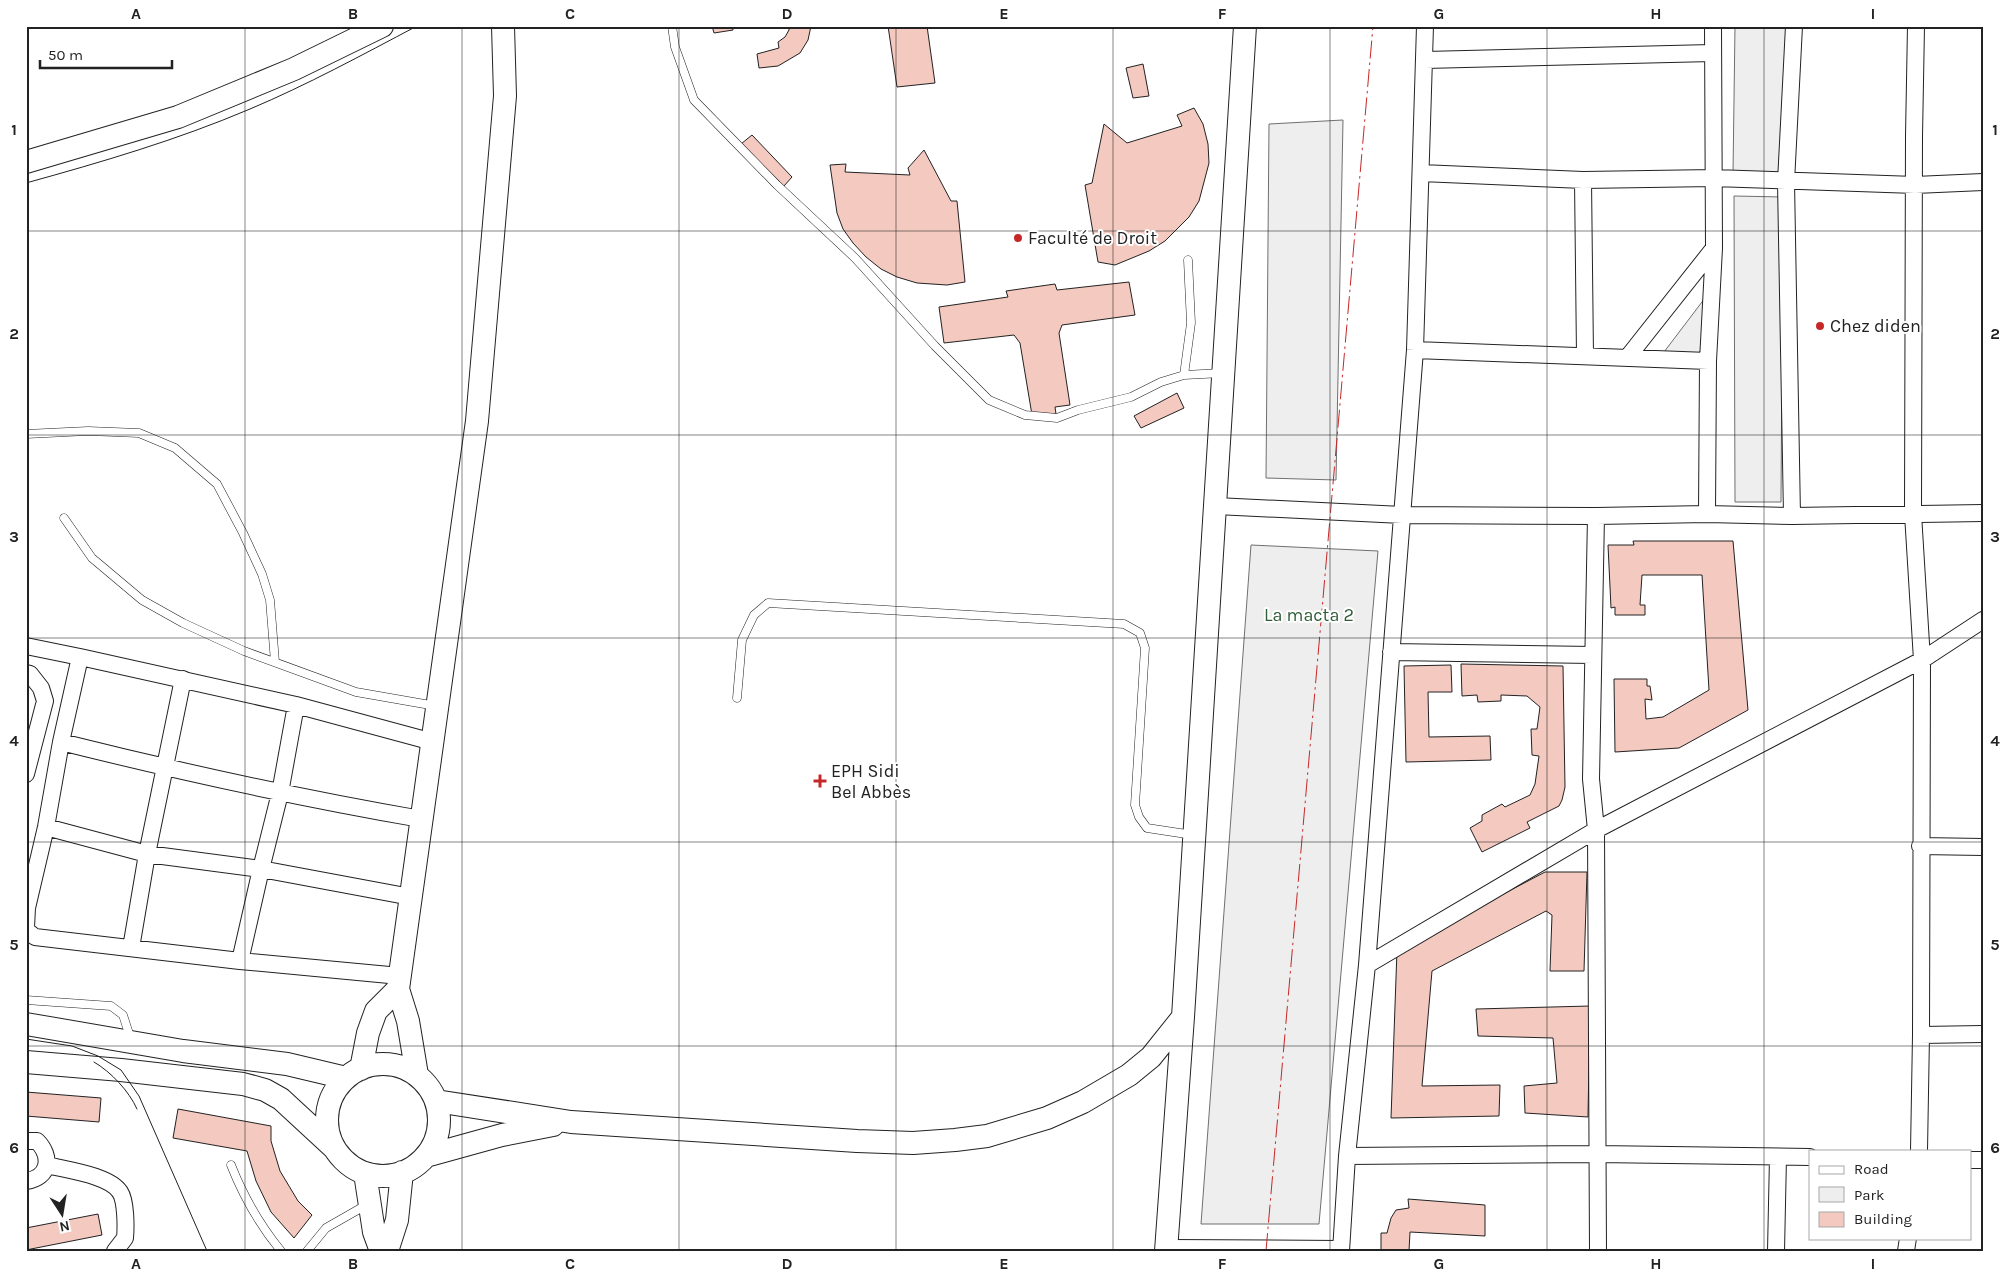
<svg xmlns="http://www.w3.org/2000/svg" width="2009" height="1277" viewBox="0 0 2009 1277" font-family="Karla,sans-serif">
	<rect width="100%" height="100%" fill="#fff"/>
	<!-- green -->
	<path fill="#eee" stroke="#6f6f6f" d="M1735,26H1786L1785,173H1733Z
		M1343,120L1336,480L1266,478L1269,124Z
		M1734,196L1783,197L1781,502H1735Z
		M1705,298L1706,353L1664,352Z
		M1251,545L1378,551L1319,1224H1201Z"/>
	<!-- building -->
	<path fill="#f3c9c0" stroke="#222" d="M712,26H733V30L714,33Z
		M789,26H811L808,40L800,53L778,66L759,68L757,54L779,48L778,42L785,37L789,30Z
		M888,26H927L935,83L897,87Z
		M1143,64L1149,96L1133,98L1126,68Z
		M1194,108L1203,124L1208,144L1209,163L1199,201L1189,217L1165,241L1149,251L1115,265L1098,262L1085,185L1092,183L1104,124L1127,143L1182,126L1177,115Z
		M752,135L792,177L784,186L741,144Z
		M924,150L951,201H957L965,282L947,285L917,283L897,277L881,269L866,257L853,243L843,229L837,213L830,165L846,164L845,172L910,175L908,168Z
		M1129,282L1135,315L1062,325L1059,333L1070,405L1055,407L1056,414L1032,415L1020,343L1014,335L944,343L939,307L1008,297L1006,291L1055,284L1057,290Z
		M1177,393L1184,408L1141,428L1134,416Z
		M1633,541H1733L1748,710L1679,748L1615,752L1614,679H1647V686H1650L1652,700L1645,699L1646,719L1663,717L1709,690L1702,575H1642L1640,605H1645V615H1615V607L1611,608L1608,545H1634Z
		M1461,664L1563,666L1565,787L1562,800L1559,806L1527,822L1530,828L1482,852L1470,828L1482,821V815L1502,804L1505,807L1530,795L1535,784L1539,756L1532,755L1531,729H1537L1540,707L1527,696L1501,695V701L1478,702L1477,695L1462,696Z
		M1451,665L1452,692H1428L1429,737L1490,736L1491,760L1406,762L1404,666Z
		M1545,872H1587L1584,971H1550L1552,915L1546,911L1432,971L1422,1086L1500,1085L1499,1116L1391,1118L1397,950Z
		M1590,1006L1588,1117L1525,1113L1524,1086L1557,1083L1553,1038L1478,1036L1476,1009Z
		M26,1092L101,1098L99,1122L26,1116Z
		M178,1109L271,1126V1141L280,1171L298,1201L312,1215L294,1238L271,1212L256,1181L247,1151L173,1138Z
		M1408,1199L1485,1205V1236L1410,1232L1409,1251H1381V1233H1387L1391,1218L1396,1210L1409,1208Z
		M98,1214L102,1235L26,1250V1228Z"/>
	<g fill="none" stroke-linecap="round" stroke-linejoin="round">
		<defs>
			<path id="service" d="M672,26L675,47L694,100L777,185L855,258L935,346L989,400L1025,415L1057,418L1078,410L1131,397L1161,382L1184,375L1222,373
				M1184,375L1191,323L1188,260
				M26,434L88,431L139,433L175,448L217,484L243,533L262,574L270,600L275,662
				M64,518L92,558L142,600L183,623L244,651L356,692L436,706
				M737,698L742,640L754,615L768,603L1124,624L1140,633L1145,648L1135,805L1139,817L1147,828L1193,835
				M26,1000L111,1006L123,1015L131,1040
				M231,1165C244,1198 259,1224 281,1251
				M307,1251L326,1228L368,1204"/>
			<path id="minor" d="M1916,26L1914,136L1913,514L1922,660L1921,1035L1919,1151
				M1425,60L1712,53
				M1421,173L1583,180L1714,178L1915,185L1983,182
				M1583,180L1585,356
				M1415,350L1708,361
				M1627,358L1714,248
				M1216,506L1402,515L1596,516L1707,514L1792,516L1983,513
				M1707,514L1708,361L1714,248L1713,26
				M1596,516L1591,779L1596,830L1922,660L1983,620
				M1792,516L1786,182L1794,26
				M26,646L80,657
				M1391,652L1593,655
				M26,673L30,674L41,688L45,701L26,774
				M61,742C181,772 300,798 421,819
				M46,827L147,854L261,869L280,793L296,705
				M1596,830L1598,1251
				M1920,846L1983,847
				M26,927L27,908L46,827L61,742L80,657L296,705L433,742
				M26,930L35,937L240,961L400,976
				M131,948L147,854L183,679
				M240,961L261,869L411,897
				M1367,965L1415,350L1425,26
				M1921,1035L1983,1034
				M26,1141H37C52,1156 50,1178 26,1181
				M1347,1156L1367,965L1596,830
				M1970,1160H1983
				M47,1165C66,1170 109,1175 120,1192C126,1201 126,1227 125,1238L115,1251
				M1167,1248L1341,1249
				M1341,1251L1347,1156L1597,1154L1810,1157
				M1776,1251L1778,1157
				M1906,1251L1908,1238"/>
			<path id="secondary" d="M26,162L178,117L294,69L382,26
				M26,1024L183,1051L287,1064L346,1078
				M26,1062L121,1070L243,1084L265,1090L281,1099L334,1148
				M327 1120a56 56 0 1 1 112 0a56 56 0 1 1-112 0Z
				M361,1069L368,1033L376,1011L398,989
				M417,1075L408,1021L398,989L477,421L505,96L503,26
				M436,1101L571,1122L857,1141L913,1143L955,1140L987,1136L1047,1118L1083,1102L1129,1075L1151,1057L1183,1017L1245,26
				M426,1156L502,1135L553,1125
				M365,1173L374,1232L381,1251
				M387,1251L397,1220L402,1172
				M1166,1251L1183,1017"/>
		</defs>
		<!-- service casing -->
		<use href="#service" stroke="#222" stroke-width="9"/>
		<!-- minor casing -->
		<use href="#minor" stroke="#222" stroke-width="18"/>
		<!-- secondary casing -->
		<use href="#secondary" stroke="#222" stroke-width="24"/>
		<!-- service -->
		<use href="#service" stroke="#fff" stroke-width="8"/>
		<!-- minor -->
		<use href="#minor" stroke="#fff" stroke-width="16"/>
		<!-- secondary -->
		<use href="#secondary" stroke="#fff" stroke-width="22"/>
		<!-- tram -->
		<path stroke="#222" stroke-width="1" d="M26,183C102,162 177,140 250,109C307,85 362,55 417,26
			M26,1039L72,1046L98,1056L121,1070L139,1096L207,1251
			M94,1062C111,1072 129,1091 137,1109"/>
		<!-- power -->
		<path stroke="#c62828" stroke-width="1" stroke-dasharray="18 4 2.5 4" stroke-linecap="butt" d="M1266,1251L1373,26"/>
	</g>
	<!-- grid -->
	<path fill="none" stroke="#222" stroke-width="1" stroke-opacity="0.55" d="M245,26V1251M462,26V1251M679,26V1251M896,26V1251M1113,26V1251M1330,26V1251M1547,26V1251M1764,26V1251M26,231H1983M26,435H1983M26,638H1983M26,842H1983M26,1046H1983"/>
	<!-- markers -->
	<g fill="#c62828" stroke="#fff" stroke-width="2">
		<circle cx="1018" cy="238" r="5"/>
		<circle cx="1820" cy="326" r="5"/>
		<path d="M817.5 773.5h5v5h5v5h-5v5h-5v-5h-5v-5h5z"/>
	</g>
	<g text-anchor="middle" dominant-baseline="central" stroke-width="4" stroke-linejoin="round" paint-order="stroke">
		<!-- poi labels -->
		<g font-size="18" fill="#222" stroke="#fff" text-anchor="start">
			<text x="1028" y="238">Faculté de Droit</text>
			<text x="1830" y="326">Chez diden</text>
			<text x="831" y="771">EPH Sidi<tspan x="831" dy="21">Bel Abbès</tspan></text>
		</g>
		<!-- park labels -->
		<g font-size="18" fill="#2f5e38" stroke="#fff">
			<text x="1309" y="615">La macta 2</text>
		</g>
	</g>
	<!-- border -->
	<rect width="2009" height="1277" fill="none" stroke="#ffffff" stroke-width="55"/>
	<!-- legend -->
	<rect x="1809" y="1150" width="162" height="90" fill="#ffffff" stroke="#a7a7a7"/>
	<rect x="1819" y="1166" width="25" height="8" fill="#ffffff" stroke="#a7a7a7"/>
	<text x="1854" y="1174" font-size="15" fill="#222222">Road</text>
	<rect x="1819" y="1187" width="25" height="15" fill="#eeeeee" stroke="#a7a7a7"/>
	<text x="1854" y="1200" font-size="15" fill="#222222">Park</text>
	<rect x="1819" y="1212" width="25" height="15" fill="#f3c9c0" stroke="#a7a7a7"/>
	<text x="1854" y="1224" font-size="15" fill="#222222">Building</text>
	<!-- north arrow -->
	<g transform="translate(62 1214) rotate(168)" stroke="#ffffff" stroke-width="4" paint-order="stroke">
	<path d="M0-4L9 19L0 12L-9 19Z" fill="#222222"/>
	<text y="-8" font-size="14" font-weight="bold" text-anchor="middle" fill="#222222">N</text>
	</g>
	<!-- scale -->
	<path d="M40 60v8h132v-8" fill="none" stroke="#222222" stroke-width="2.5"/>
	<text x="48" y="60" font-size="15" fill="#222222" stroke="#ffffff" stroke-width="4" paint-order="stroke">50 m</text>
	<rect x="28" y="28" width="1954" height="1222" fill="none" stroke="#222" stroke-width="2"/>
	<g font-size="16" text-anchor="middle" font-weight="bold" fill="#222">
		<text x="136" y="19">A</text>
		<text x="353" y="19">B</text>
		<text x="570" y="19">C</text>
		<text x="787" y="19">D</text>
		<text x="1004" y="19">E</text>
		<text x="1222" y="19">F</text>
		<text x="1439" y="19">G</text>
		<text x="1656" y="19">H</text>
		<text x="1873" y="19">I</text>
		<text x="14" y="135">1</text>
		<text x="1995" y="135">1</text>
		<text x="14" y="339">2</text>
		<text x="1995" y="339">2</text>
		<text x="14" y="542">3</text>
		<text x="1995" y="542">3</text>
		<text x="14" y="746">4</text>
		<text x="1995" y="746">4</text>
		<text x="14" y="950">5</text>
		<text x="1995" y="950">5</text>
		<text x="14" y="1153">6</text>
		<text x="1995" y="1153">6</text>
		<text x="136" y="1269">A</text>
		<text x="353" y="1269">B</text>
		<text x="570" y="1269">C</text>
		<text x="787" y="1269">D</text>
		<text x="1004" y="1269">E</text>
		<text x="1222" y="1269">F</text>
		<text x="1439" y="1269">G</text>
		<text x="1656" y="1269">H</text>
		<text x="1873" y="1269">I</text>
	</g>
</svg>
